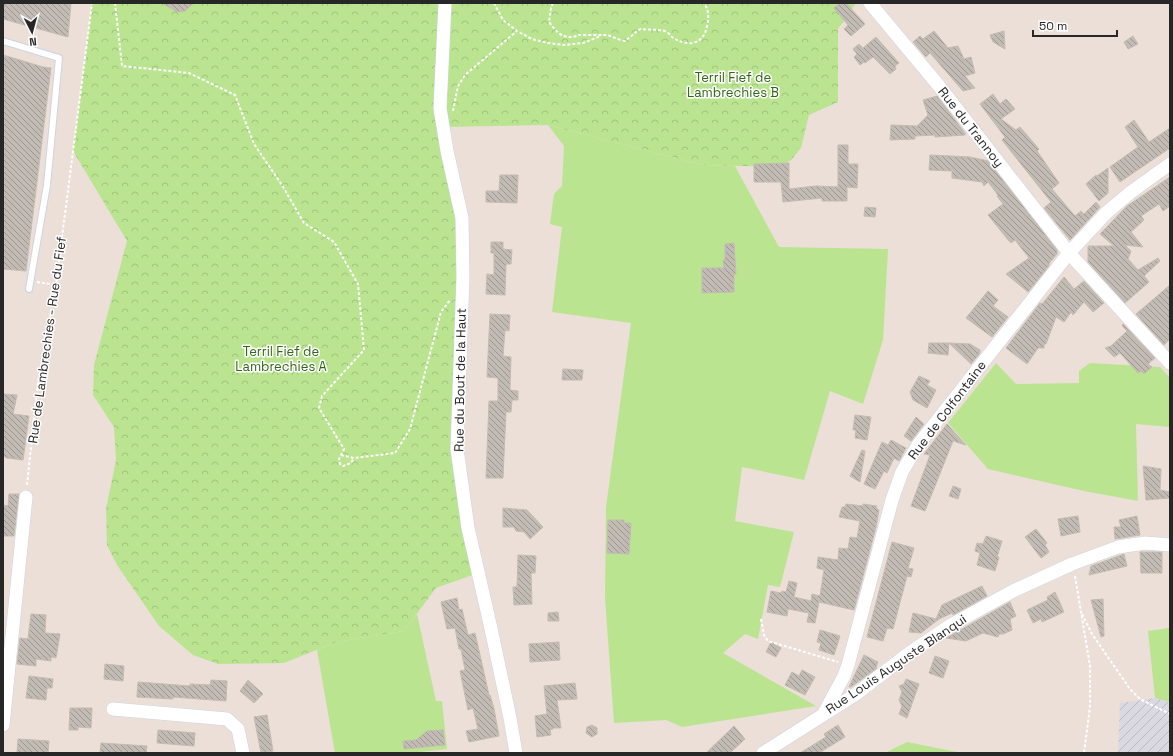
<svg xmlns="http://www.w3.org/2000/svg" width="1173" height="756" viewBox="0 0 1173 756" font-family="'Space Grotesk',sans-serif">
	<defs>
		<pattern id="industrial-furrows" width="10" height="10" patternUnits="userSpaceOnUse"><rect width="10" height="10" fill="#dad9e2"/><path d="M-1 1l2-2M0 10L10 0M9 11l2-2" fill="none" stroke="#bbbac2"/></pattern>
		<pattern id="forest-crowns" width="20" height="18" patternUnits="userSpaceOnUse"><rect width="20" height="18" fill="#bbe491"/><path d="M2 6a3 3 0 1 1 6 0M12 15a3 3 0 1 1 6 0" fill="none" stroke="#a1c47d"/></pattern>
		<pattern id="building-back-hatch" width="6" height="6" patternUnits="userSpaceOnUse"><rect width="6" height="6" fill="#c2bbb3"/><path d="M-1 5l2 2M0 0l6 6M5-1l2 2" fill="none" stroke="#9e9892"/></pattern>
	</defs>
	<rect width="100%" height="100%" fill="#ebdfd7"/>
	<!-- industrial -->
	<path fill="url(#industrial-furrows)" d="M1155,698L1170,702V753H1118L1120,703Z"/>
	<!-- green -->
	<path fill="#bbe491" d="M548,125L703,165L735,166L779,247L888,249L883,340L863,404L830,391L804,480L742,467L735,521L794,532L780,587L768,585L758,639L745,634L723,653L816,706L682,727L666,720L614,723L605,598L606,507L631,323L552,312L562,227L550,224L554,194L562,186L564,146Z
		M996,363L1016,384L1079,383V371L1090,363L1160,367L1170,378V427L1136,424L1138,501L1084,491L988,469L948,423Z
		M1170,586V702L1155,698L1148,631L1169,628Z
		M417,614L436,701H442L447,749L411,753H335L317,650L336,642L404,631Z
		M907,742L962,753H885Z"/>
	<!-- forest -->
	<path fill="url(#forest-crowns)" d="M92,3H856L838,29V102L809,115L801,148L791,160L779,167L703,165L548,125L442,127L462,218L457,449L478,573L436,588L404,631L336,642L284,663L218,664L193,655L159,626L117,565L107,545L106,509L116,460L114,427L93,395L94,365L127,241L73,151Z"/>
	<!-- building -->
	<path fill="url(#building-back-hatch)" stroke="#c5bbb1" d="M3,3H71L68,37L3,19Z
		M162,3H194L185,11L177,12Z
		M840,3H846L865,24L851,36L844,29L848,25L834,8Z
		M934,31L948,48L958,46L964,59L971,57L975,73L965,76L975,88L963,91L930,53L926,57L913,42L920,36L923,39Z
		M1004,31L1005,49L993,42L990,35Z
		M1133,36L1138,44L1128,49L1124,42Z
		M876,37L899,63L895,66L896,69L890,74L873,57L865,63L864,62L860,65L854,57L857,54L853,49L859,44L863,48Z
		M3,55L43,67L51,68L26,271L3,269Z
		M993,94L1000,104L1006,99L1015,109L1001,119L1016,130L1020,127L1039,149L1037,151L1059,183L1052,189L1075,216L1081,211L1084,214L1096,202L1100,207L1070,240L1044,208L1051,202L1002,140L1005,137L980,104Z
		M937,96L965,133V135L935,137V135L915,136V139L890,140L891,125L917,126L928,115L923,100Z
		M1134,120L1149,142L1170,128V148L1120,182L1110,167L1138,147L1125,127Z
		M838,145H848V164H858L857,188L847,187V201H822V198L783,202L781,182H754V164L789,163V189L816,186L838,187Z
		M930,155L970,157L984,160L988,161L1057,250V254L1050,262L1048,267L1028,292L1006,274L1029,258L1015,240L1011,243L1009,241L988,215L1003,204L997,196L998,195L988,182L984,186L982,182L952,178V171L929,170Z
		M1108,168V193L1099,201L1086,184L1096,175L1097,176Z
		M500,175H518L517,203L486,202V191H499Z
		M1170,177V206L1163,211L1159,204L1141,216L1144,220L1131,232L1143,247L1125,245L1131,251L1128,259L1138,270L1158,258L1160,261L1144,276L1149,282L1125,303L1088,262V246H1114L1100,234L1127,206Z
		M865,207L876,208L875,217L864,216Z
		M491,242H503V249L512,250L511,264H506L505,295L486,294L487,274L494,275V253H491Z
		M734,243L736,274H734V292L702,293V268H724L723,260H725V244Z
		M1064,277L1074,289L1084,281L1104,303L1093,312L1084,302L1073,315L1071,312L1064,322L1056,317L1046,344H1044V348H1038L1027,364L1006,348L1040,303L1042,304Z
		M1170,285V339L1164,345L1136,314Z
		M988,291L998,300L993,306L1008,317L992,337L966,318Z
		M490,314L510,315L509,331L505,330L503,356L511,357L510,390L518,391V400H512L511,412H506L503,478H486L489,401H498V378L487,377Z
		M1123,324L1155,358L1148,364L1152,367L1144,374L1141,371L1138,373L1120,353L1114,357L1105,348L1111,346L1127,331L1124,328L1122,325Z
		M929,343H949L948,355L928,353Z
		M949,343L970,344L980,350V353L971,364Z
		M563,369L583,370L582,380H562Z
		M919,376L930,381L927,385L936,390L927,408L913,400L910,392Z
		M3,394L17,395L13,414L29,416L23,460L7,458L3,456Z
		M855,415L871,417L867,440L855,438L856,430H853Z
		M916,417L924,424L911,441L904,436Z
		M947,424L966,445L953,441L925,511L911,506L930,455L924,454Z
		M891,440L906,448L899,461L894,458L887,473L884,471L875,489L864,484L882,442L888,445Z
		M862,450L865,451L860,482L850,476Z
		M1143,466L1161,469L1160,490L1170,492V498L1146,500Z
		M953,486L961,489L958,499L949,496Z
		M9,494H19L14,536H3V505L8,506Z
		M846,504L863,506V504L877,506L876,508L879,510L876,527L854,610L819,602L815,623L807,622L809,613L788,609L787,616L767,612L771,591L781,593L782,591L786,592L789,581L797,583L794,597L811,601L812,594L820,596L824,570L817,568L818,557L838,560L839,548L848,549L850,537L857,538L860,521L839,517L842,507H845Z
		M503,508L527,510L543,527L530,539L524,532L516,531L514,527H503Z
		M1078,516L1080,532L1061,536L1058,519Z
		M1137,516L1140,535L1115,539L1114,527H1121L1119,520Z
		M608,520H624V523H631L629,554L607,553Z
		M1036,529L1047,543L1045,545L1049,552L1041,558L1025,537Z
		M986,536L1002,541L997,557H999L995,571L977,565L980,553L975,551L977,543L983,544Z
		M892,542L914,548L908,568L913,569L911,577L907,576L893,629L887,628L883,641L867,637Z
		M1140,552H1162V573H1141Z
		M1124,554L1127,566L1089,575L1091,566Z
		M518,555L536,556L535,573H531L532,604L514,605L513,587H517Z
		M982,586L987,596L953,615L952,613L939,619L921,633L909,632L913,613L936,619L942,605Z
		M1055,592L1064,612L1042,622L1041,619L1033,623L1027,610L1048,600L1047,597Z
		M457,598L459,610L462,609L468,635L475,633L489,695H490L494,709L499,736L469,742L466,731L478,729L473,708L468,710L460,671L465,670L461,649H459L455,628L447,629L441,602Z
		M1103,599L1104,636L1101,637L1091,600Z
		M1010,602L1016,616L1010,619L1012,630L1003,634H999L998,637L983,633L966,641L946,638Z
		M558,612L559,621H548V613Z
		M31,614L46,615L45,633L60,634L56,658L51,657V661L36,659V666L17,664L20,638L28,639Z
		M820,630L840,636L834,655L819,650L821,643L817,642Z
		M559,642L560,660L530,662L529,644Z
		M771,642L781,648L776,657L766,652Z
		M864,655L878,662L876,667L877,668L851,687H849Z
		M935,656L949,661L943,678L929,673Z
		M105,664L124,666L123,681L104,679Z
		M802,670L815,677L805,695L785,685L792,672L799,676Z
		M29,676L53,679L52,688H47L46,700L26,698Z
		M906,679L919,684L907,718L899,714L902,706L899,700L902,692L899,686L904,684Z
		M211,680L227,681L226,701L173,697V699L137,697L138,682L190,686V684L210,685Z
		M248,680L263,694L254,703L240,691Z
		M575,683L577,699L557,700L561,728H553V729L550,730L551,735L537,737L535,716L547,714L544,686Z
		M70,708H92L91,728L78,727V730H69Z
		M267,715L273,751L261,753L254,717Z
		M592,725L597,728V734L592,737L586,733L587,727Z
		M838,725L845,737L819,753H800L826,737L824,734Z
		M734,726L745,739L730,753H706Z
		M158,730L195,733L194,746L157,743Z
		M443,730L445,745L404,749L403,741L416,740L427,731Z
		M18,739L49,741L48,753H17Z
		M101,743L147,746L146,753H100Z"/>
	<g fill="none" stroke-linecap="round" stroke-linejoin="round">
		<defs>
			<path id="lane" d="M3,41L59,58L47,185L29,289"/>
			<path id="street" d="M445,3L440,108L447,151L462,218L463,277L457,449L468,528L490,624L510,718L516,753
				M870,3L939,86L1069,253L1170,363
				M113,709L227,719L238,729L243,753
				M823,715L844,676L848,665L892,500L902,472L918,445L1069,253L1106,213L1131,192L1170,164
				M3,725L26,497
				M763,753L856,694L908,654L951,625L1013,591L1072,564L1118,547L1145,543L1170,545"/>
		</defs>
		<!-- lane casing -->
		<use href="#lane" stroke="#cdd4e1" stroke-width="8"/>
		<!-- street casing -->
		<use href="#street" stroke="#cdd4e1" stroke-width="14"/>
		<!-- path -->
		<path stroke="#fff" stroke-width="2" stroke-dasharray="3 2" stroke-linecap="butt" d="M115,3L122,66L189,73L235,95L254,144L282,185L304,223L334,242L358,284L364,350L322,396L319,408L344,449L339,459L340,464L343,466L351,463L354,458
			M494,3L503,20L517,31L532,39L548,43L564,45L583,43L601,36
			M553,3L551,8L549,22C555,30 561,38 572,37C574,37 576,36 578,35C585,35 596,35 604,35C612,35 617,40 625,41L640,29C648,30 658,29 665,31C668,32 670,35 672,37C687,47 703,46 707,26C709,18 709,10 704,3
			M453,111L458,86L465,75L517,31
			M37,282L56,285
			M341,455L354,458L395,453L410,429L441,312L450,300
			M27,485L38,382L55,292L92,3
			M1075,576L1090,666V706L1084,753
			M1082,614L1092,634L1130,689L1140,699L1170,714
			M761,619L764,635L768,641L838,662"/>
		<!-- lane -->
		<use href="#lane" stroke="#fff" stroke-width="6"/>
		<!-- street -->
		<use href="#street" stroke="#fff" stroke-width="13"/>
	</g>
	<g text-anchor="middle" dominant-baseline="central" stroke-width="3" stroke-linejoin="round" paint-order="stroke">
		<!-- park labels -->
		<g font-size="13" fill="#336516" stroke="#fff">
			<text x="733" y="77">Terril Fief de<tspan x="733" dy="15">Lambrechies B</tspan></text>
			<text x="281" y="351">Terril Fief de<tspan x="281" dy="15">Lambrechies A</tspan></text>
		</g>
		<!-- street labels -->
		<g font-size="13" fill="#272727" stroke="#fff">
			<text transform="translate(971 127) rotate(52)">Rue du Trannoy</text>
			<text transform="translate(47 340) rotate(-82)">Rue de Lambrechies - Rue du Fief</text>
			<text transform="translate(460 380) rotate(-89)">Rue du Bout de la Haut</text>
			<text transform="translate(947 410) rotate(-53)">Rue de Colfontaine</text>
			<text transform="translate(896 664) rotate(-34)">Rue Louis Auguste Blanqui</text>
		</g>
	</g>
	<!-- border -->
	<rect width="1173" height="756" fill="none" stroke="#272727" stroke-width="8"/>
	<!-- north arrow -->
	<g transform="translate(32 32) rotate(174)" stroke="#ffffff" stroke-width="3" paint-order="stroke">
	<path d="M0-3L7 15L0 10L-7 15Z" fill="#272727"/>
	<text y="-6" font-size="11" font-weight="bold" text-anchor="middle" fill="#272727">N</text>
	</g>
	<!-- scale -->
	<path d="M1033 30v6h84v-6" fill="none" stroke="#272727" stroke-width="2"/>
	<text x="1039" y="30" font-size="12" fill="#272727" stroke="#ffffff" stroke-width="3" paint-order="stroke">50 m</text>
</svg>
